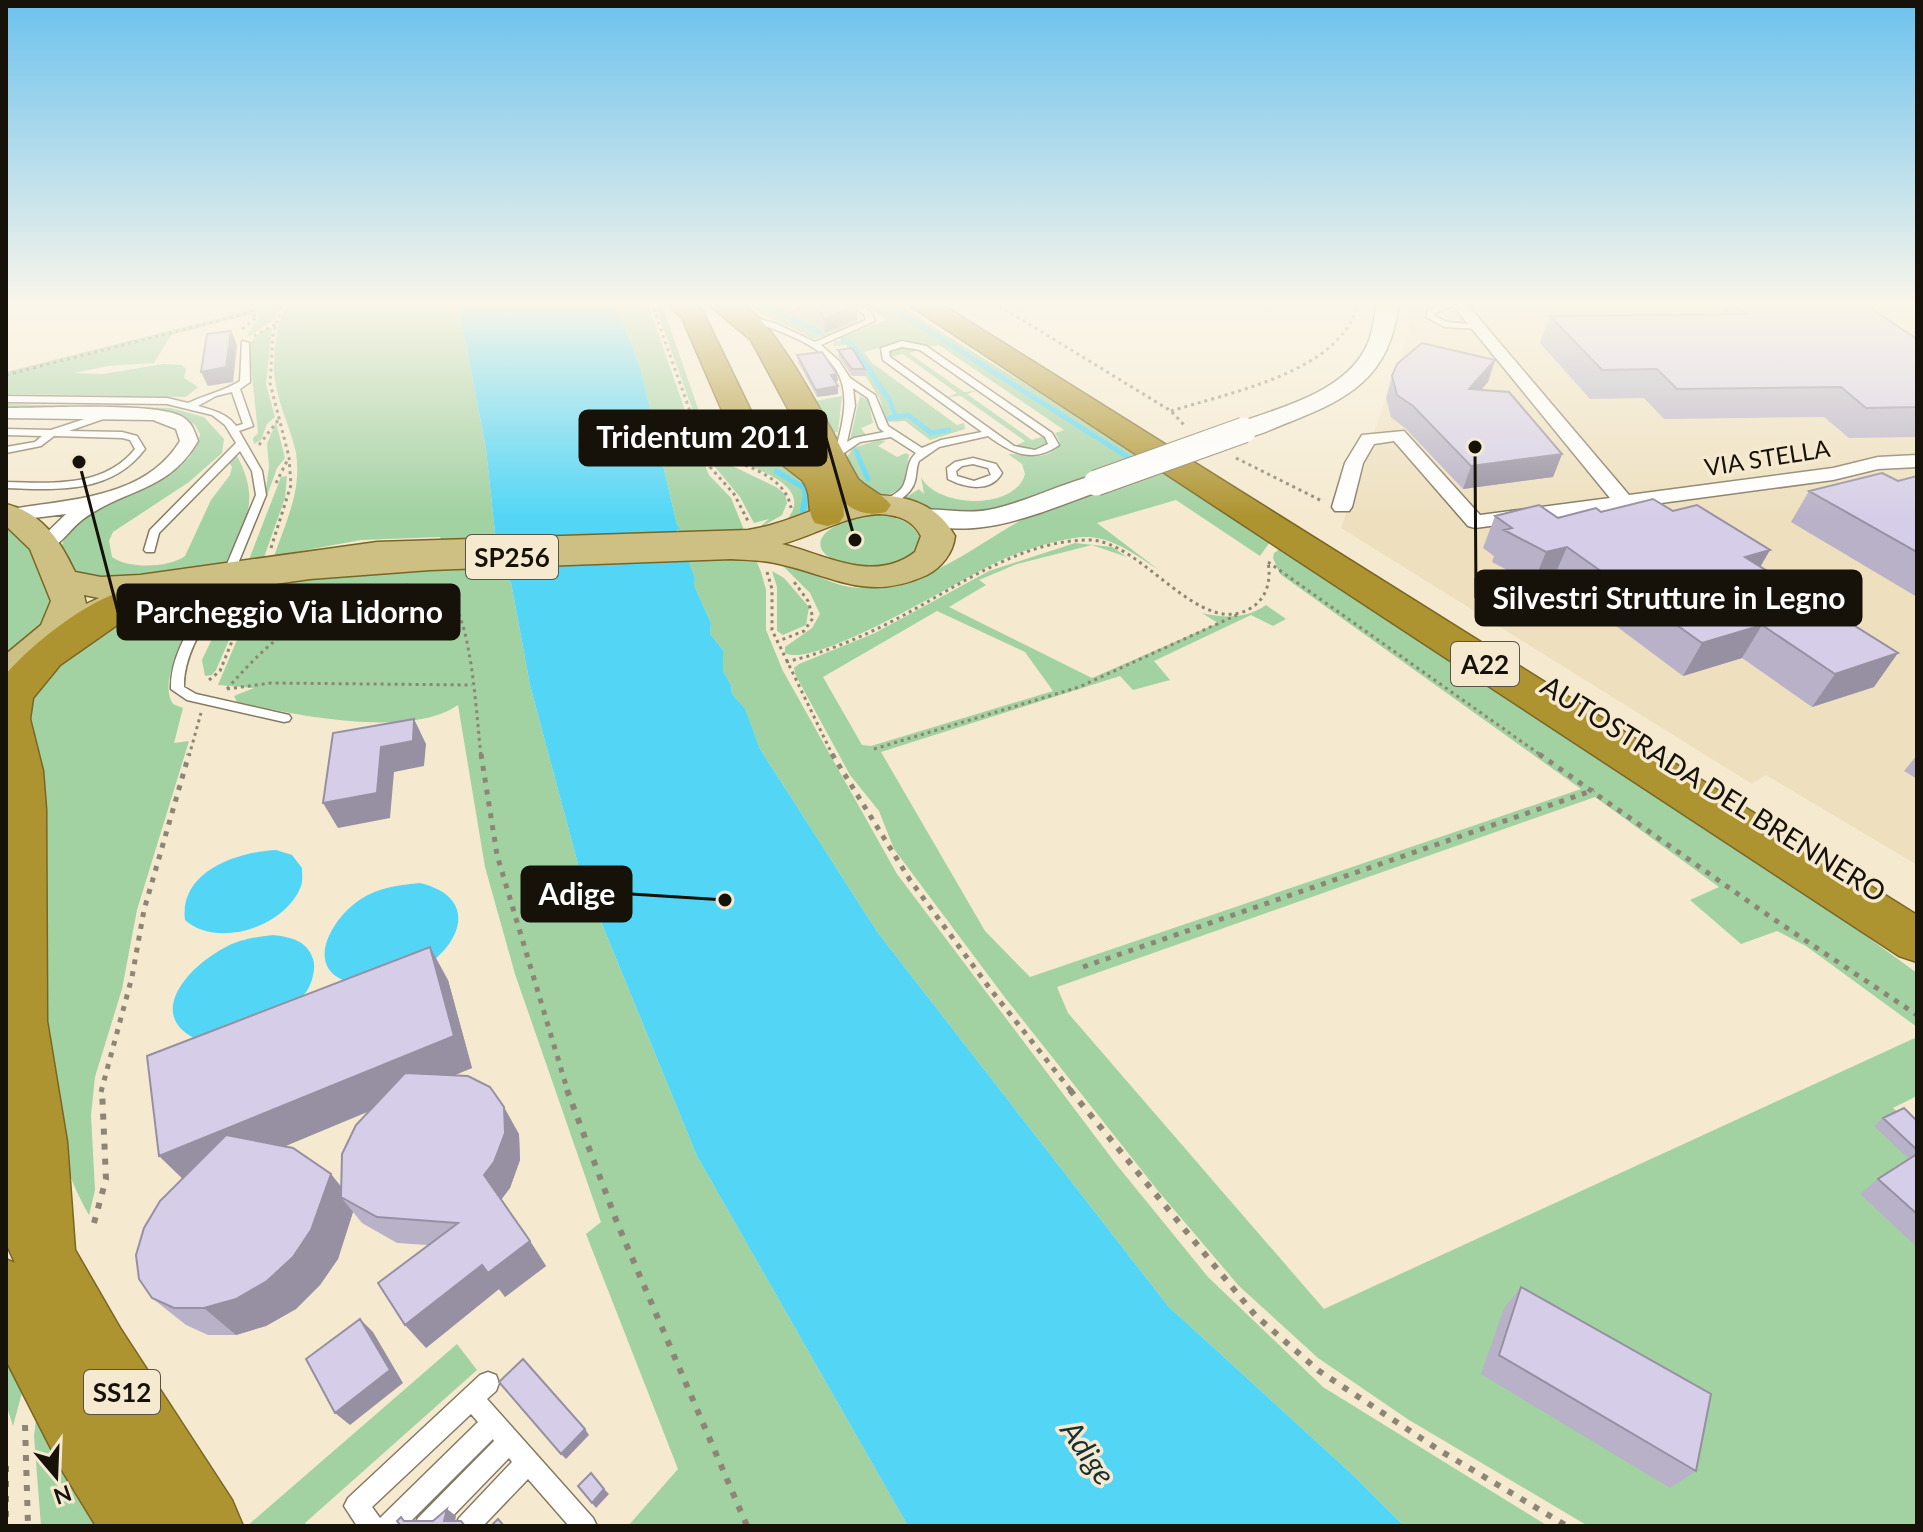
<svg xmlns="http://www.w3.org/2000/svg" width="1923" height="1532" viewBox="0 0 1923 1532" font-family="Lato,sans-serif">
	<rect width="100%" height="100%" fill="#f5ead0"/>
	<!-- built -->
	<path fill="#eee0bf" d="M1408,302H1917V865L1766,775L1752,784L1341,528L1409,332Z"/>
	<!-- green -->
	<path fill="#a2d1a2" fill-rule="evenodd" d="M263,302H280L274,320L246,338L260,315L256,313L171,335L154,363L108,366L74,373L103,374L163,364L182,365L186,369L184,378L198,387L186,397L6,394V372L259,308Z
		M287,302H458L486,449L495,533L492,536L488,573L503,576L511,582L530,685L579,868L697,1156L908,1526H628L678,1469L586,1234L601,1222L515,974L485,867L458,705C409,739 293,715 237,702L234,696L254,688L218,685L257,592L263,586L320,575L449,567L440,537L361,540L274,556C286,522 302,490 296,453C291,429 279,406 275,381C271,357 277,324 287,302Z
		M614,302H647L700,453L709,475L731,498L761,572L766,590V630L783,671L897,874L1116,1164L1208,1277L1323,1387L1548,1526H1404L1354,1476L1168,1306L878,933L760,749L745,710L732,694L731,685L723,671V650L710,634L711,623L694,585L695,579L683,551L640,366Z
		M654,302H661L700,414L715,434L743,451L747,450L808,479L815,510L784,523C825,480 732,463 707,450Z
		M740,302H756L819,333L760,302H776L834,330L859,321L838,333L813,339Z
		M861,302H881L1130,459L1086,475L1088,477L985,513L957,517L900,501L919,489L924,494L921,477C937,508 1015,511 1025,474L1022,464L1008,454C1026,453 1049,464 1060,442L1055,433L1064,430L939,345L929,347L903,342L864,352L872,363L957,425L964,423L965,429L930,440L905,421L886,422L880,399L846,345L833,346L835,340L850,344L888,402L892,416L889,419L907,416L933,434L949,431L932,432L910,415L896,416C885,393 863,345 838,338L887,320Z
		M885,302H895C975,355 1059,403 1140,456L1133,458Z
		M267,328H272L266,384L275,417L267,424L261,440L254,444L253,438L258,433L249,346L253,339Z
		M900,347L919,350L909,353L964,392L976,391L967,394L1032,440L1044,436L1047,444L1037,450L1015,446L1025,441L961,396L948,397L957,393L903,354L890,357L891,351Z
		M842,396L838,432L828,433L815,401Z
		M860,396L868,400L873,423L861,428L866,435L850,440Z
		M6,404L171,408L204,417L224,439L222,453L189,482L113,532L109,541L112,557C128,569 169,568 185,556L211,500L230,475L232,467L228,461L236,454C261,500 247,520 225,564L248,562L281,477L287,476L285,498L262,563C224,569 106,594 75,573C67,568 65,554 62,545C83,485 186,499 200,434L195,425L185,419L6,409Z
		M276,422L285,458L277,468L264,504L269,467L267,444Z
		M879,440L886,441L878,446L897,457L906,453L909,455L903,488L883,497L862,491L845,460L853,448Z
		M718,459L776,487L785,494L787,503L782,515L756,530L769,519L754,523L740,497L710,461Z
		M1164,471L1270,542L1260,556L1176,500L1097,523L1159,570C1137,556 1116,539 1089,537C1066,536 1016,552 995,563C961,579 814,670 785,653V647L812,628L820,614L810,593L780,563C808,567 829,587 860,588C931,591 986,534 1047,507C1084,491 1126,483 1164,471Z
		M866,515C888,515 910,517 920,538L918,547C876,598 755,543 866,515Z
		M6,524L24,536L53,602L51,616L6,663Z
		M1075,543L1112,547L1127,557L1092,545L1017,564L979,580L986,585L949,607L1092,678L1218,623L1202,613C1225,618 1246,619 1266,605L1286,619L1273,626L1251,615L1154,661L1170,680L1133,690L1120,676L881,752L985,931L1030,977L1581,789L1280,574L1273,558L1274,553L1280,549L1804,891L1917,973V1027L1806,946L1777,931L1741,944L1690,900L1719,887L1595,797L1057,987L1068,1013L1324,1309L1917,1037V1096L1893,1108L1917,1131V1526H1588L1409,1420L1318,1358L1239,1286L1159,1192L1003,995L894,849L879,811L850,775L795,674L794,668L799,664L875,633L989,571ZM937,611L1025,652L1053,691L871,746L862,745L823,677Z
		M772,571L784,578L809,607L806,625L783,635L777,631V587Z
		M266,578L253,585L216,670L212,675L205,676L202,660L237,586L214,588C200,616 154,676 173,704L183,708L174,743L189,741L137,910L122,989L95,1077L91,1115L95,1190L89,1215C66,1175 56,1135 47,1090C43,1074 38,1058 37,1042C34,1004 41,966 44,928C46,890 45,850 41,813C37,773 8,720 30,684C38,672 50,663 60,654C122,600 188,590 266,578Z
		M457,1344L477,1370L305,1523L307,1526H247Z
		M6,1356L23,1389L13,1426L6,1404Z
		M37,1412L104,1526H41L34,1436Z"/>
	<!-- water -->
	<path fill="#53d6f6" d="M458,302H614L640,366L677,525L680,529L677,530L695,579L694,585L711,623L710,634L723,650V671L731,685L732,694L745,709L760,749L878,933L1168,1306L1354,1476L1404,1526H908L697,1156L579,868L530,685L511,582L503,576L488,573L487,568L495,533L486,449Z
		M276,850L292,855L302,868C302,873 303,881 301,886C286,927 217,949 185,920C179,872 236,852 276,850Z
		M420,883C482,898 460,949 416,972C406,977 392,978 380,980C373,982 363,985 356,984C300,973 330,919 361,899C379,887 400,885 420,883Z
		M273,935C290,937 307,940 313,959C317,970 310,992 300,998C276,1015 232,1029 203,1042C142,1019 186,968 224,948C240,939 256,937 273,935Z"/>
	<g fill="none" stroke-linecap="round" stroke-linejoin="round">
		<!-- stream-far1 -->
		<path stroke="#53d6f6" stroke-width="5" d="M759,302L820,333
			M883,302L1131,459
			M843,340L852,344L890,401L895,416
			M889,418L908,415L931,433L949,430
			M856,451L868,479
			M738,455L759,463
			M776,471L804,488L806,499"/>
		<!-- stream -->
		<path stroke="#53d6f6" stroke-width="6" d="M803,510L806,497"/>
		<defs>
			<path id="lane" d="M845,302C859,302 870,308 875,321L821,345L839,361L850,378L875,395L888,426L922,448L941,440L982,432L883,360L881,348L902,341L926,346L1052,433L1059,445C1033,464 1011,453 988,436L939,447L919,461C916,468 917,474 915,481C911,496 891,508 877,507V503C886,498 900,494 904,484C909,472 906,463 916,453L891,437L860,442L844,453H836L835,451C855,386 846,357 779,331C766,326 751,323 739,316L743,314L777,324L815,342L866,320L864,314ZM902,347L920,350L1045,437L1048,444L1035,450L1014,446L890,357L889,351ZM853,388L868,398L879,428L884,432L854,438L847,442L855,406Z
				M1451,302H1462L1435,313L1434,316L1447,322L1481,325V329L1445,327L1426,317L1428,310Z
				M242,341L249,343L250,382L240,389L253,426L239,431L262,471L266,495L237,566L233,567L227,564L256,495L252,471L240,451L159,533L154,552H146L144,550L150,530L236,443L225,425L212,415L167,404L6,402V396L167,398L188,403C205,395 224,391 240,381ZM232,392L243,424L236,426C227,413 212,410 198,406L216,396Z
				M106,412L109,413V417L69,431L122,432L137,436L145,449C111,494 57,490 6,488V482C52,483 104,488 135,449L130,440L122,438L54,436L41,446L6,453V447L35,442L42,436L6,435V429L51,430Z
				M973,458L996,464L1002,473C991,493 965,488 948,479L947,468L955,462ZM973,464L988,468L991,475L974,481L957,476L956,471L962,466Z
				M221,583L227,587C210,617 183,651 184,687L196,694L289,715L291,718L289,721L284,722L187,700L171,689C170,651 197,618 215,587Z
				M488,1372L496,1375L499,1383L496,1391L487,1399L593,1518L597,1526H569L528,1479L483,1526H455L459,1518L512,1462L509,1458L443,1526H414L418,1518L494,1441L493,1439L406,1526H357L344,1506L348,1498L480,1375ZM471,1414L478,1422L380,1518L372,1507Z"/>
			<path id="street" d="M1450,302H1465L1629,495L1833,468L1878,457L1917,455V467L1878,469L1833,480L1475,528L1468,526L1394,441L1374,444L1363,463L1352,507L1349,511H1335L1332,507L1345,463L1362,435L1404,431L1480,515L1610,498Z
				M6,408C43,408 153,402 181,416C192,422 194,430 198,441C168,493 124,488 82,520C69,530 60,547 44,551L34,545L66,514L9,521L6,520V510C66,499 144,500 180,441L176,429L153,420L6,418Z"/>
			<path id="secondary" d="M1377,302H1399C1390,378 1350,399 1282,425C1267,431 1251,440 1235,436L1231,430L1235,424C1277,409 1341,393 1364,351C1373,336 1374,318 1377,302Z
				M1096,475L1106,477L1110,483L1106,489C1039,512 986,541 914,523L909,517L914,511C934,506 962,515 988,510C1025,503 1059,484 1096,475Z"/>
			<path id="primary" d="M864,495C902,494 935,501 955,536C953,553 942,567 927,575C866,603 833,575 775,563C761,560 746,560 731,559L430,570L310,579L176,598L136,609L103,624L90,627L79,624C61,650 37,675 6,683V654L41,625L51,601L30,549L6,526V504C42,513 60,540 75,572L101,577L140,575L377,542L748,530C789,524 823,502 864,495ZM879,514C897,515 912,519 921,536L915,552C874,584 826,555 782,544C816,535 844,516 879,514ZM84,595L99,598L86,604Z"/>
			<path id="highway" d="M665,302H693L702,310L751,411L815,459L751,340L706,302C715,302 729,300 737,302C774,313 837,442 858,479C868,489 883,494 891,505L886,512C870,516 855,513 843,501L844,516L839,523L827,526L815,523C805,509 814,496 802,480L727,422L682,318Z
				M908,302H938L1917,915V962L1899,956L912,307Z
				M127,590L140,593L146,601L140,609L60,665L33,698L30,719L43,771L46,809L47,1021L67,1142L75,1250L120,1328L232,1500L243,1526H96L63,1472L6,1360V1259L15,1263L6,1243V674C33,643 87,600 127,590Z"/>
		</defs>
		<!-- lane casing -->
		<use href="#lane" stroke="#847962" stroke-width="3"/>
		<!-- street casing -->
		<use href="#street" stroke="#847962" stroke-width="3"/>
		<!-- secondary casing -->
		<use href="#secondary" stroke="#847962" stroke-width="3"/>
		<!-- primary casing -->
		<use href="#primary" stroke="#796623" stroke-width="3"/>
		<!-- highway casing -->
		<use href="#highway" stroke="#796623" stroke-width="3"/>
		<!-- path-far2 -->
		<path stroke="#8e8674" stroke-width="3" stroke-dasharray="3 4" stroke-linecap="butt" d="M651,302L710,467L734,494L748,521
			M993,302L1171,411L1185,426
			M242,329L257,317L250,313
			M254,336L276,324
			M6,375L248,313L267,302
			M1171,411C1225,394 1318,376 1349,325C1354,318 1356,309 1359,302
			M259,445L279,419
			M705,453C735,462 785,472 791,508
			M1236,458L1322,501
			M276,483L288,459
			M271,548L291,485L289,457L270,383L273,335L283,302
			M1268,562L1542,756
			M767,572L772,589V630L833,756
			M406,585C422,589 441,591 452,603C472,624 477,723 481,756
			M776,642L804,631L813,618L808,601L792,579
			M786,662C828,652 867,635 904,615C961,584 1023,540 1089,540C1143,540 1202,644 1254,606C1268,595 1271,579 1268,562
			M209,680L220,671L249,599
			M227,689C273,636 313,605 381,587
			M227,689L271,683L472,685
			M874,749L1079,687L1239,614
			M189,756L201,713"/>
		<!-- path-far1 -->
		<path stroke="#8e8674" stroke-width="5" stroke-dasharray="5 7" stroke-linecap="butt" d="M481,754L497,855L568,1092
			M832,754L910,880L991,990L1072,1092
			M1539,754L1772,918L1917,1015
			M1083,967L1594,790
			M101,1092L132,977L144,910L189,754"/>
		<!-- path -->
		<path stroke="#8e8674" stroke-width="6" stroke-dasharray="6 9" stroke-linecap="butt" d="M567,1090L618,1225L747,1526
			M1070,1090L1255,1315L1319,1371L1439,1450L1567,1526
			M94,1223L106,1179L102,1090
			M25,1425L28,1526
			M6,1466V1526"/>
		<!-- lane -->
		<use href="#lane" fill="#fff" fill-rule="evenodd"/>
		<!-- street -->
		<use href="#street" fill="#fff" fill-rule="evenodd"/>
		<!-- secondary -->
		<use href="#secondary" fill="#fff" fill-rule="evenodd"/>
		<!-- primary -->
		<use href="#primary" fill="#cebf83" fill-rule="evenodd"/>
		<!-- highway -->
		<use href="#highway" fill="#ae9431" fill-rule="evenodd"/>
		<defs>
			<path id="secondary-bridge" d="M1096,483L1244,430"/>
		</defs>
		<!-- secondary-bridge casing -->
		<use href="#secondary-bridge" stroke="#847962" stroke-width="27" stroke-linecap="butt"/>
		<!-- secondary-bridge -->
		<use href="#secondary-bridge" stroke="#fff" stroke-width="25"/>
	</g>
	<!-- wall -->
	<path fill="#b8b1c8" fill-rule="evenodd" d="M795,302H846L857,320L825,333L819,323L796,312Z
		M1712,302H1861L1917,339V437L1849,438L1824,417L1664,419L1644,398L1590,399L1540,343L1550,316L1720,314L1722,310Z
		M838,350L865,369L866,376H852L839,357Z
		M797,355L838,381H835L838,394L817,397L798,362Z
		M1495,360L1488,382L1481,390L1562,454L1553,477L1463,489L1406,429L1391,417L1386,398L1392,376Z
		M1917,476V597L1791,522L1809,491L1898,481Z
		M1673,511L1770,550L1760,566L1874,687L1812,707L1742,658L1683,676L1553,579L1533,584L1492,562L1494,556L1483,548L1495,516L1558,518L1601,512Z
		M1917,755V779L1904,771Z
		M448,980L472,1068L454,1075L519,1134L520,1160L510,1188L501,1200L530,1241L546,1266L505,1297L499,1289L426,1348L428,1245L397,1243L362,1223L353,1212L338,1259L320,1285L296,1309L266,1326L236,1335H208L186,1325L152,1298L139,1279ZM370,1111L341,1187L331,1174L285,1146Z
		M1883,1118L1917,1121V1247L1860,1194L1878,1179L1909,1159L1874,1126Z
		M1521,1287L1696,1471L1670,1488L1481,1374L1504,1308Z"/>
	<!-- shaded-wall -->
	<path fill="#9690a2" d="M856,307L857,320L825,333L824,319Z
		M231,331L237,345L233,382L208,386L201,372Z
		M1495,360L1488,382L1462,411L1469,389Z
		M837,374L838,381L832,382L831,375Z
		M838,386V394L817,397L816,390Z
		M1562,454L1553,477L1463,489L1471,466Z
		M1567,547L1553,579L1533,584L1546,552Z
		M1770,550L1751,583L1745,557Z
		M1762,625L1742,658L1683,676L1702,643Z
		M1898,653L1874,687L1812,707L1835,674Z
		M414,719L426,744L424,766L394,772L390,818L338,828L323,803L381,747Z
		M430,947L448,980L472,1068L190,1186L159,1156Z
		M504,1107L519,1134L520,1160L510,1188L500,1201L484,1175Z
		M331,1174L355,1204L341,1197L353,1212L338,1259L320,1285L296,1309L266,1326L236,1335L204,1308Z
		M530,1241L546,1266L505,1297L499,1289L426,1348L405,1325L482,1265Z
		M360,1319L373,1332L403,1383L350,1425L335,1413Z
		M585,1429L589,1435L566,1459L561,1454Z
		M604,1489L609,1494L596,1508L592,1503Z
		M447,1509L456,1516L454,1526L444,1521Z"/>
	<!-- building -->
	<path fill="#d6cee8" stroke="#9690a2" stroke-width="2" d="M803,302H846L856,307L824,319L818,309Z
		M1732,302H1861L1917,339V407L1866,408L1841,387L1677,389L1657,369L1602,370L1550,316L1747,314Z
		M231,331L226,367L201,372L207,334Z
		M1422,343L1495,360L1469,389L1509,392L1562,454L1471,466L1413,406L1397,395L1392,376L1397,364Z
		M852,348L865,369H852L838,350Z
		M822,352L837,374L831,375L838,386L816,390L797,355Z
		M1882,473L1898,481L1917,476V552L1809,491Z
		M1653,499L1673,511L1697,505L1770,550L1745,557L1898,653L1835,674L1762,625L1702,643L1567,547L1546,552L1504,530L1512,528L1495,516L1539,505L1558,518L1596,508L1601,512Z
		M414,719L413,741L381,747L377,793L323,803L333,733Z
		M430,947L454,1036L159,1156L147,1056Z
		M405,1073L468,1076L490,1087L504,1107L505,1133L494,1162L484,1175L530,1241L488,1273L482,1265L405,1325L378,1283L458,1223L377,1217L341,1197L342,1154L356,1125Z
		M1904,1108L1917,1121V1150L1883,1118Z
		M226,1135L293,1148L331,1174L311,1230L293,1257L267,1281L236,1299L204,1308H174L152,1298L139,1279L136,1255L144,1228L160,1201Z
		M1917,1154V1214L1878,1179Z
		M1521,1287L1711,1394L1696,1471L1499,1355Z
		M360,1319L390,1370L335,1413L306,1359Z
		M523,1359L585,1429L561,1454L499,1382Z
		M591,1473L604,1489L592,1503L578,1486Z
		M447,1509L444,1521H461L465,1526H401L397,1521L401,1517L404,1521H433Z
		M498,1519L504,1526H491Z"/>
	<!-- sky -->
	<linearGradient id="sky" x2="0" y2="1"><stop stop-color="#6cc2ee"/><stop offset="0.59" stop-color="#faf6ea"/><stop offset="1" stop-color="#faf6ea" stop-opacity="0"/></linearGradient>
	<rect width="1923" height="516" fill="url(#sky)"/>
	<g text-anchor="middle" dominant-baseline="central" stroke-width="7" stroke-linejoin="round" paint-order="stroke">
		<!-- far-street labels -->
		<g font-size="24" fill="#161209" stroke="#f5ead0">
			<text transform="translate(1767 457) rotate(-9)">VIA STELLA</text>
		</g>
		<!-- shield labels -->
		<g fill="#f5ead0" stroke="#595345" stroke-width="2">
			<rect x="466" y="535" width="92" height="44" rx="6"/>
			<rect x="1451" y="642" width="68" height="44" rx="6"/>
			<rect x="84" y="1370" width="76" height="44" rx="6"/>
		</g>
		<g font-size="26" font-weight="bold" fill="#161209">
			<text x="512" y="557">SP256</text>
			<text x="1485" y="664">A22</text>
			<text x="122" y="1392">SS12</text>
		</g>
		<!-- street labels -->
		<g font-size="28" fill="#161209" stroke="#f5ead0">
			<text transform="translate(1714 788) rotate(32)">AUTOSTRADA DEL BRENNERO</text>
		</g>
		<!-- water labels -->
		<g font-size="30" font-style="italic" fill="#182f35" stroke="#f5ead0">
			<text transform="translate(1089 1452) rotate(55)">Adige</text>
		</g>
	</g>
	<!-- callouts -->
	<path fill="none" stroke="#161209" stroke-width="3" d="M855 540L826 438M1475 447L1476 598M79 462L118 612M725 900L631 894"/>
	<g fill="#161209" stroke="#f5ead0" stroke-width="3">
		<circle cx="855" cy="540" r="8"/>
		<circle cx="1475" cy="447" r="8"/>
		<circle cx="79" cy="462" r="8"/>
		<circle cx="725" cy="900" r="8"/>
	</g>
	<g fill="#161209" stroke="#161209" stroke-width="3">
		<rect x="580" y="411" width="246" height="54" rx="8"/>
		<rect x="1476" y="571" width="385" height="54" rx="8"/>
		<rect x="118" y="585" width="341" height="54" rx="8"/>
		<rect x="522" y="867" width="109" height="54" rx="8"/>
	</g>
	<g font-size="30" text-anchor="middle" font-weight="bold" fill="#fff">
		<text x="703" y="448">Tridentum 2011</text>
		<text x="1669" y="609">Silvestri Strutture in Legno</text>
		<text x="289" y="623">Parcheggio Via Lidorno</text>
		<text x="577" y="905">Adige</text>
	</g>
	<!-- border -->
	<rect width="1923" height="1532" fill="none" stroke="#161209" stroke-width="16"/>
	<!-- north arrow -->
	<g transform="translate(56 1476) rotate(161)" stroke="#f5ead0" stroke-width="6" paint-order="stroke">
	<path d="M0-6L14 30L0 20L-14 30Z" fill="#161209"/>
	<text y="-12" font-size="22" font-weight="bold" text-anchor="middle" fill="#161209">N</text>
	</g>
</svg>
